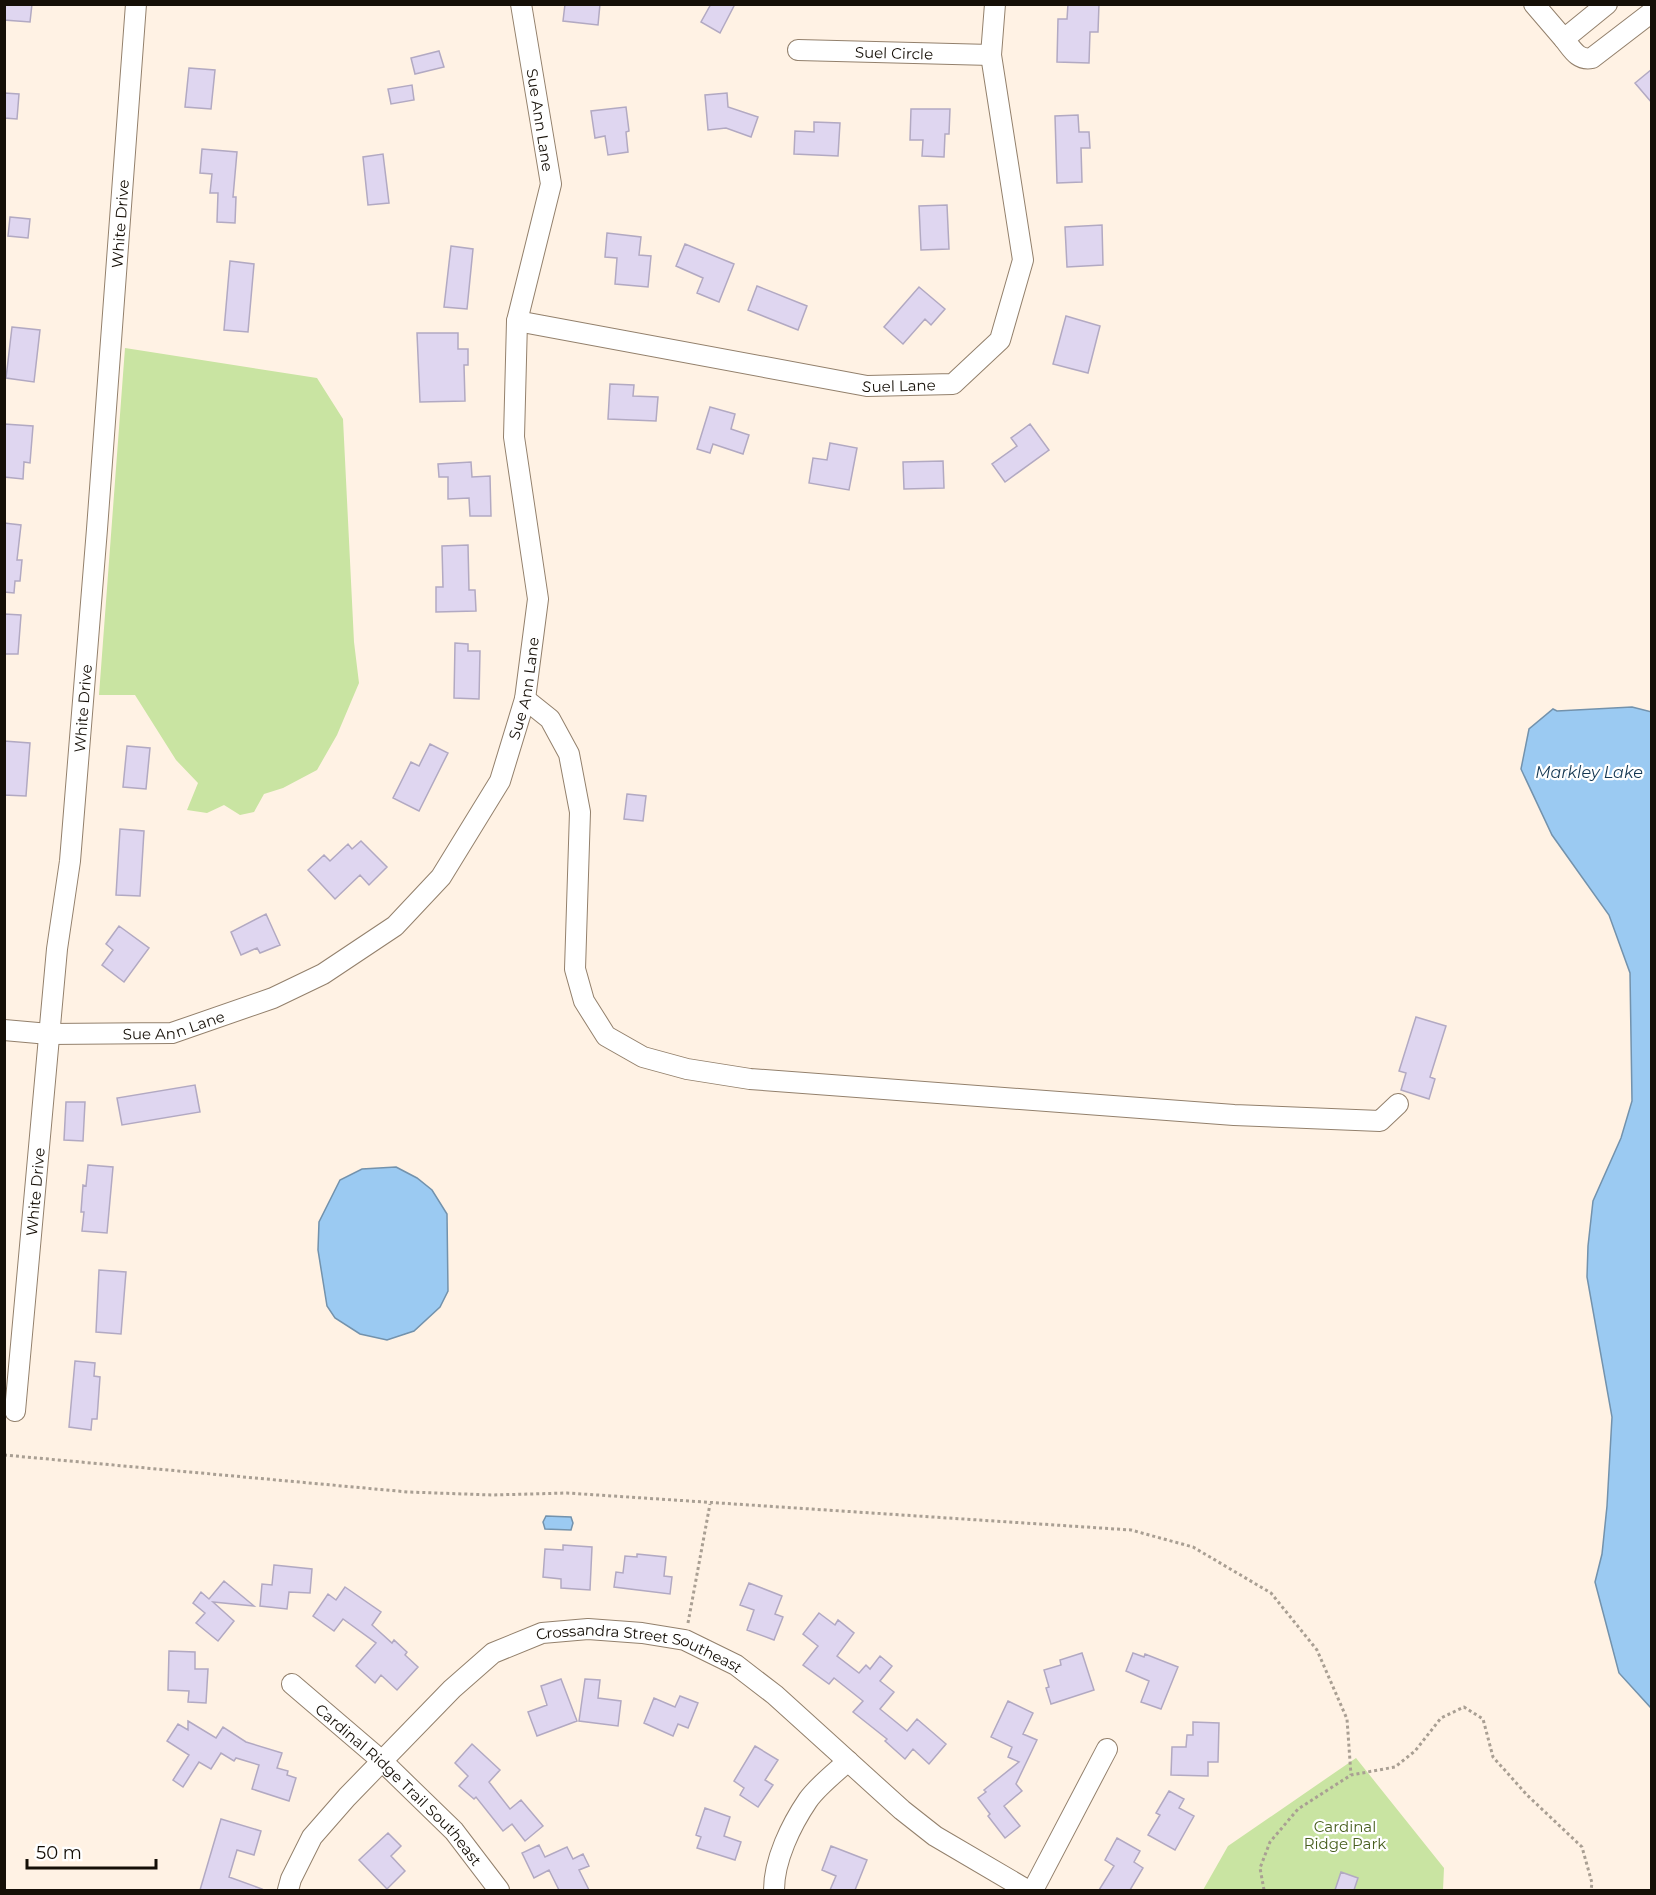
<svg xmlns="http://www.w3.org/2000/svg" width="1656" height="1895" viewBox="0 0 1656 1895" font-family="Montserrat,sans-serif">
	<rect width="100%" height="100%" fill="#fff2e4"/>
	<!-- green -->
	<path fill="#c9e4a2" d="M125,348L317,378L343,419L354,642L359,683L337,735L317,770L283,788L264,794L254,812L240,815L224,805L207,813L187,810L198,783L176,760L135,695H99Z
		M1356,1758L1444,1868L1443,1890H1203L1228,1846Z"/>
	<!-- water -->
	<path fill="#9bcaf2" stroke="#7392ac" stroke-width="1.5" d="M1632,707L1652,712L1651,1708L1619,1673L1595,1582L1602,1554L1607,1506L1612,1417L1587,1277L1588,1246L1593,1201L1621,1138L1632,1101L1630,973L1609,915L1552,835L1521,769L1529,729L1553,709L1557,711Z
		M396,1167L417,1178L432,1190L447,1214L448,1291L440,1307L414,1331L387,1340L360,1334L335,1318L327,1306L318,1250L319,1222L340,1180L362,1169Z
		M546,1516L571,1517L573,1523L571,1530L545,1529L543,1522Z"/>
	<!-- building -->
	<path fill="#dfd6f0" stroke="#b2a9c2" stroke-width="1.5" d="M4,4H32L30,22L4,20Z
		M565,4H600L598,25L563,21Z
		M711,4H735L720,33L701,22Z
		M1068,4H1099L1098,32H1090L1089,63L1057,62L1058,19H1067Z
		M439,51L444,67L415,74L411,58Z
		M189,68L215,70L211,109L185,107Z
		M1652,69V103L1635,83Z
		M412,85L414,100L391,104L388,89Z
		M4,93L19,94L17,119L4,118Z
		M727,93L728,107L758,117L751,137L726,128L708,130L705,95Z
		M626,107L629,131L626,132L628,152L608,155L605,136L595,138L591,111Z
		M911,109H950L949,134H945L944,157L922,156L923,140H910Z
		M1078,115L1079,132H1089L1090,148H1081L1082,182L1057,183L1055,116Z
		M814,122L840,123L838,156L794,154L795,131L814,132Z
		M202,149L237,152L233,197H236L235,223L217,222L218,193H210L212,174L200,173Z
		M383,154L389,203L368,205L363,157Z
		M947,205L949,249L921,250L919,206Z
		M10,217L30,219L28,238L8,236Z
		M1102,225L1103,265L1067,267L1065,227Z
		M607,233L641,237L639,255L651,256L648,287L615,284L617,258L605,257Z
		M685,244L734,264L719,302L697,293L703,278L676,266Z
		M451,246L473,249L467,309L444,307Z
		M230,261L254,264L248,332L224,330Z
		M757,286L807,306L798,330L748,310Z
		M919,287L945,309L931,325L925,319L903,344L884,327Z
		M1066,316L1100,326L1088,373L1053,364Z
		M12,327L40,330L34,382L6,378Z
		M417,333H458V349H468V365H464L465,401L420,402Z
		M610,384L634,385L633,396L658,397L656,421L608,419Z
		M710,407L735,414L731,429L749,435L743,454L713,444L710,453L697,449Z
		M4,424L33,426L30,463L24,462L23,479L4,477Z
		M1030,424L1049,450L1005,482L992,464L1017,446L1011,438Z
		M830,443L857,448L849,490L809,483L813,458L827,460Z
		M943,461L944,488L904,489L903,462Z
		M471,462L472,477L490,476L491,516H470L469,498L448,499V477H439L438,464Z
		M4,523L21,525L17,560H22L20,581H15L14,593L4,592Z
		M468,545L469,590H475L476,611L436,612V587H443L442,546Z
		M4,614L21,615L18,654H4Z
		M455,643L468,644V651H480L479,699L454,698Z
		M4,741L30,743L26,796L4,795Z
		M430,744L448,753L419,811L393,798L411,762L419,766Z
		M127,746L150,748L146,789L123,787Z
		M627,794L646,796L643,821L624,819Z
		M120,829L144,831L140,896L116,895Z
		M361,841L387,867L369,885L360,875L335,899L308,870L324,855L330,861L348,844L352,849Z
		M266,914L280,945L260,953L257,948L241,955L231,932Z
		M119,926L149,948L124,982L102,965L113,950L106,944Z
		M1416,1017L1446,1026L1430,1077L1435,1079L1429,1099L1401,1090L1406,1073L1399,1071Z
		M195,1085L200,1112L122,1125L117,1098Z
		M66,1102H85L83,1141L64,1140Z
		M88,1165L113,1167L107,1233L82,1231L84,1212H81L83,1185L86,1186Z
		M99,1270L126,1272L121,1334L96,1332Z
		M75,1361L95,1363L94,1376L100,1377L97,1419H92L91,1430L69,1427Z
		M563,1545L592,1547L590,1590L561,1588V1579L543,1577L545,1549L563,1550Z
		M637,1554L666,1557L664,1576L672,1577L670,1594L614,1587L616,1572L623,1573L625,1556L637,1557Z
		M274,1565L312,1569L310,1593L289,1592L287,1609L260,1606L262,1584L272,1585Z
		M224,1581L254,1606L213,1602L234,1621L218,1641L196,1623L205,1613L193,1603L201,1592L209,1599Z
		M749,1583L782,1596L775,1614L783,1617L774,1640L747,1630L754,1610L740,1605Z
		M345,1587L381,1612L372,1625L392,1643L394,1640L407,1652L405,1655L418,1667L397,1690L381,1675L375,1683L356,1666L376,1643L343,1619L334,1631L313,1616L328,1594L336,1600Z
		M819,1613L835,1625L838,1620L854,1633L837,1656L859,1673L866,1665L870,1669L880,1656L892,1666L880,1681L894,1692L880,1709L907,1731L917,1719L946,1744L929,1764L913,1749L905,1759L885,1741L887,1739L853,1712L863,1701L834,1678L829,1684L803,1665L818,1646L803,1634Z
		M169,1651L195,1652V1669H208L206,1703L188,1702L189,1691L168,1690Z
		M1082,1653L1094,1690L1051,1704L1046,1688L1049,1687L1044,1670L1061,1665L1060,1660Z
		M1133,1653L1144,1657L1145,1654L1178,1667L1161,1709L1141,1702L1149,1681L1126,1671Z
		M561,1679L577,1721L537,1736L528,1712L547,1705L541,1686Z
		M585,1679L600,1680L598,1698L621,1701L618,1726L579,1721Z
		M680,1696L698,1703L688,1728L678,1724L673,1736L644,1723L654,1698L675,1707Z
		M1008,1701L1033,1713L1023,1734L1037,1740L1016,1784L1022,1791L1004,1806L1020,1826L1005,1838L988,1816L990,1814L978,1798L986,1792L984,1790L1019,1762L1008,1757L1012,1747L991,1737Z
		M188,1721L216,1738L223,1727L246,1742L282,1753L277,1768L288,1771L287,1775L296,1778L289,1801L252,1789L259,1765L236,1758L234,1761L221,1753L211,1769L199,1762L183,1787L173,1780L189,1755L167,1741L178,1724L188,1730Z
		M1193,1722L1219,1723L1218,1762H1208V1776L1171,1775L1172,1747H1186L1187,1735H1193Z
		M472,1744L500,1770L489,1782L510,1809L521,1800L543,1826L525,1841L512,1824L503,1831L476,1797L474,1799L459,1786L468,1776L455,1763Z
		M755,1746L778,1760L765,1780L773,1785L758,1807L740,1795L744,1788L734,1781Z
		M1169,1791L1184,1799L1179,1808L1194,1816L1175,1850L1148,1835L1160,1815L1156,1813Z
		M705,1808L730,1817L724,1836L741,1842L735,1860L697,1848L701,1837L696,1835Z
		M221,1819L261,1831L254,1855L237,1850L229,1877L262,1889L261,1890H200Z
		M388,1833L401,1846L391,1856L405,1871L387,1889L359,1860Z
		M1117,1838L1140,1851L1134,1862L1143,1868L1130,1890H1099L1114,1866L1105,1860Z
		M539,1845L545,1857L567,1847L573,1859L583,1854L589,1866L579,1870L589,1890H559L549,1870L534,1878L522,1853Z
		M831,1846L867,1860L855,1890H830L836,1876L822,1870Z
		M1341,1872L1358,1878L1354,1890H1335Z"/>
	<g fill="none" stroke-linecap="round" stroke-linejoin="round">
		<defs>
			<g id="minor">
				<path d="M1534,4L1564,39L1607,4"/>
				<path d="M1564,39C1572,49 1578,61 1592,58L1652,12"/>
				<path id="s1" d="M798,50L991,55"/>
				<path id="s2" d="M517,321L867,386L953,384L1000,340L1023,260L991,55L995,4"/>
				<path d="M525,699L550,719L569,754L580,812L575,969L584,1001L606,1036L643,1057L687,1069L750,1079L1234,1115L1380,1121L1398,1104"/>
				<path id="s3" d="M4,1030L49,1034L172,1033L273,998L323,974L395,926L441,877L500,781L525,699L538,599L514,437L517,321L551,184L521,4"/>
				<path id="s4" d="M15,1411L57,949L70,861L97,529L136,4"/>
				<path id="s5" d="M292,1684L382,1761L454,1831L499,1890"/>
				<path id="s6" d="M288,1890L291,1879L312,1837L347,1797L452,1689L493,1653L542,1633L588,1629L642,1633L685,1640L736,1665L775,1695L902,1810L935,1836L1027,1890"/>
				<path d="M774,1890C774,1860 791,1825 808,1800C818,1786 835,1773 848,1761"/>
				<path d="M1033,1890L1107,1749"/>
			</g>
		</defs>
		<!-- minor casing -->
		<use href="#minor" stroke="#93806c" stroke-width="22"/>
		<!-- path -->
		<path stroke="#a99f93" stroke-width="3" stroke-dasharray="3 3" stroke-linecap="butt" d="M4,1455L408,1492L492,1495L567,1493L1131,1530L1193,1547L1271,1593L1317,1650L1347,1719L1351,1775
			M688,1623L710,1504
			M1264,1890L1260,1868L1270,1842L1298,1809L1351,1775L1395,1767L1415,1751L1441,1718L1464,1707L1483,1719L1493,1757L1527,1795L1582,1847L1592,1883L1591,1890"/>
		<!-- minor -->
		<use href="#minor" stroke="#fff" stroke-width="20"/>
	</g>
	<g text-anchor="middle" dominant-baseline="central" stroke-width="4.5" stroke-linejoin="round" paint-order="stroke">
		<!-- street labels -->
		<g font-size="15" fill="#150f07" stroke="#fff">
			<text stroke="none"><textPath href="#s1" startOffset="96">Suel Circle</textPath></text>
			<text transform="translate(540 120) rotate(81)">Sue Ann Lane</text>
			<text stroke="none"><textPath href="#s4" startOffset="1192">White Drive</textPath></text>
			<text stroke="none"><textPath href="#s2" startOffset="388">Suel Lane</textPath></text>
			<text stroke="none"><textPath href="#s3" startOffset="693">Sue Ann Lane</textPath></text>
			<text stroke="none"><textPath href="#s4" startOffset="706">White Drive</textPath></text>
			<text stroke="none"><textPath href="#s3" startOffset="171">Sue Ann Lane</textPath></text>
			<text stroke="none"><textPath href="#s4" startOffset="220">White Drive</textPath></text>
			<text stroke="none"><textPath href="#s6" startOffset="470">Crossandra Street Southeast</textPath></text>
			<text stroke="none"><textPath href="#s5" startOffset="147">Cardinal Ridge Trail Southeast</textPath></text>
		</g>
		<!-- park labels -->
		<g font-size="15" fill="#485f1f" stroke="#fff">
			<text x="1345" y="1826">Cardinal<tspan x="1345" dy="17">Ridge Park</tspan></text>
		</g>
		<!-- water labels -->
		<g font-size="16" font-style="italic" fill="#123550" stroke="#fff">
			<text x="1589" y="772">Markley Lake</text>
		</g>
	</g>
	<!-- border -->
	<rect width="1656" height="1895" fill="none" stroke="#150f07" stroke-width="12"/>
	<!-- scale -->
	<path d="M27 1859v9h129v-9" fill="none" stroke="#150f07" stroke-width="3"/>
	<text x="36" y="1859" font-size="18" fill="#150f07" stroke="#ffffff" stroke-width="4.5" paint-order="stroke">50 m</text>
</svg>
